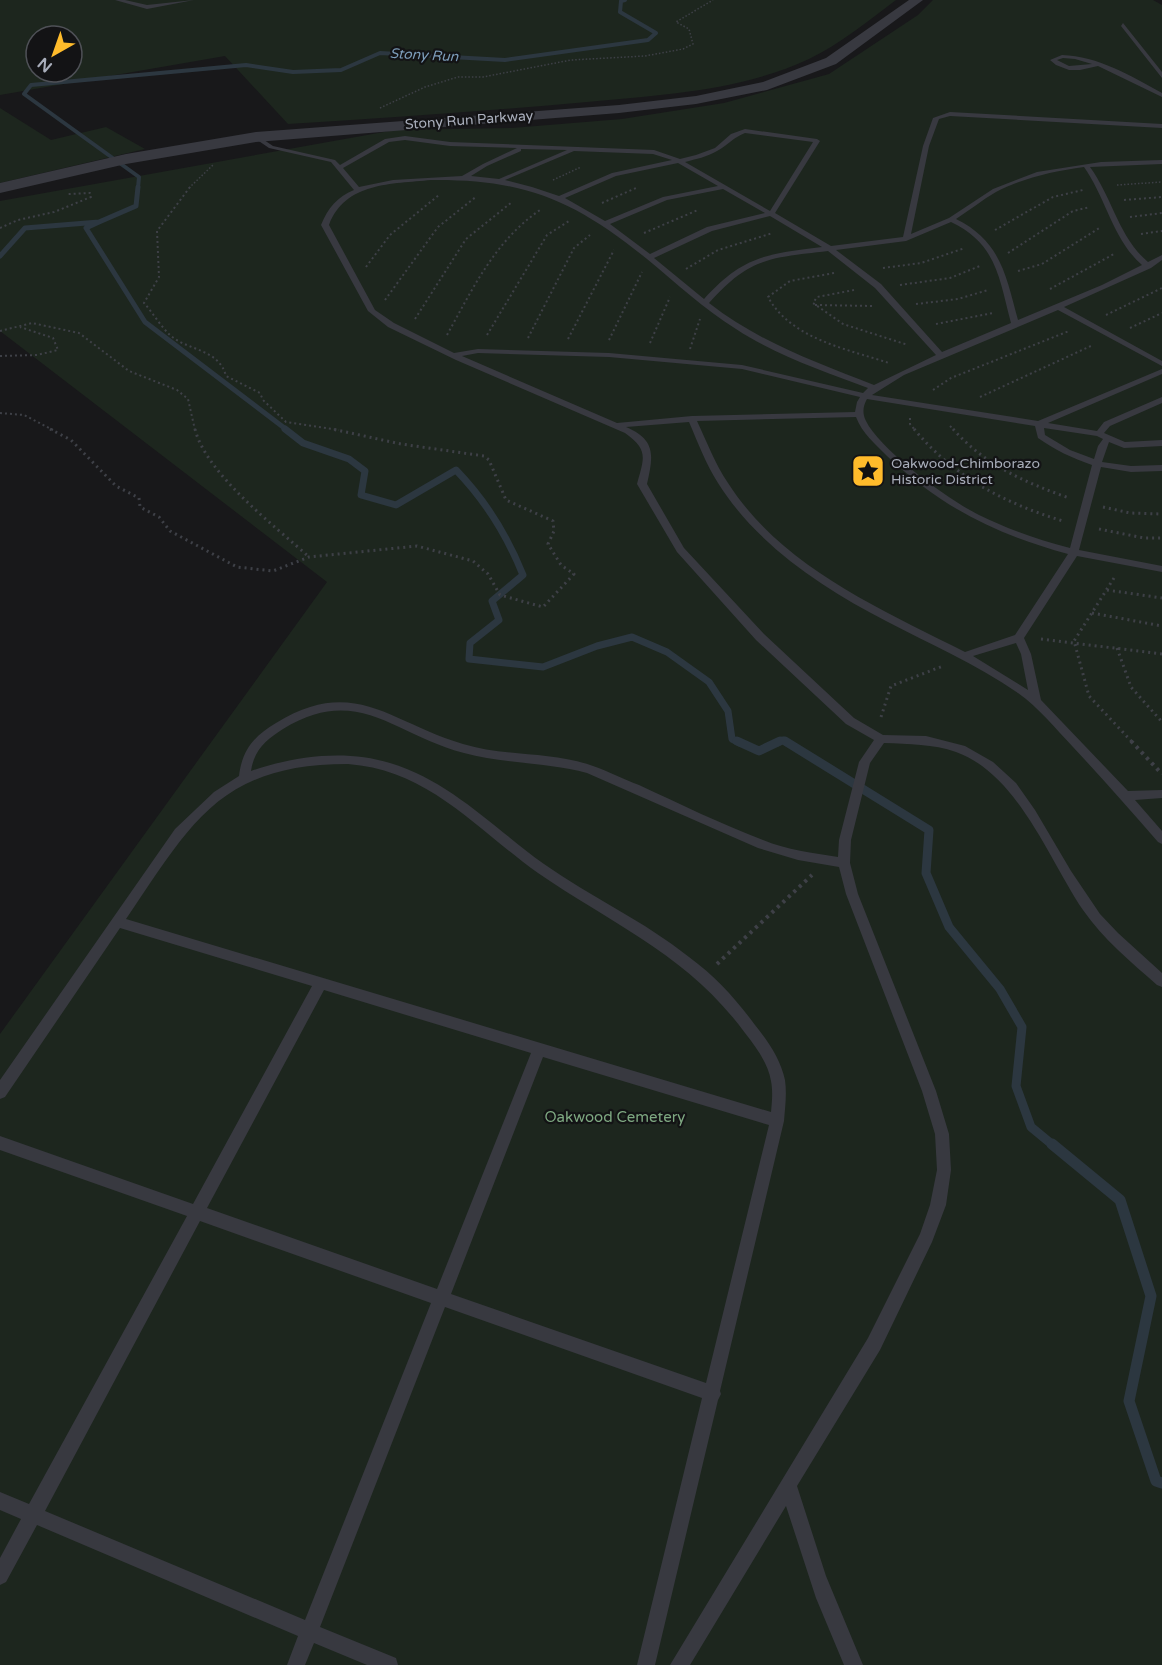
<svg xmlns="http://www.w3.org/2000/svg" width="1162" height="1665" viewBox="0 0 1162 1665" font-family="'Varela Round',sans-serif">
	<rect width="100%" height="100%" fill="#18181a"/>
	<!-- green -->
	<path fill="#1d261e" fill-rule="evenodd" d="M0,0H896C868,21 840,44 809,59C741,91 661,95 587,102C488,111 388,118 288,124L225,56L0,95ZM36,36H72V72H36Z
		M933,0H1153L1162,5V1665H0V1034L327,582L0,331V201L395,130L512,128L622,119L724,103L829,74L918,15Z
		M0,108L51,140L106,127L145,149L0,183Z"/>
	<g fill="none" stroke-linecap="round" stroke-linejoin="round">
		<!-- stream-far4 -->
		<path stroke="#2c3740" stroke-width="4" d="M138,188L139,177L24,94L31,85L246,65L293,72L341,70L380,53L505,60L648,40L656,33L620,12L621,1L625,0"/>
		<!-- stream-far3 -->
		<path stroke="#2c3740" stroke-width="5" d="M99,222L86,228L145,322L287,430
			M0,256L25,228L99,222L136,206L138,187"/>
		<!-- stream-far2 -->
		<path stroke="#2c3740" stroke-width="7" d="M285,429L303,443L349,459L365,471L361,495L396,505L456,470C486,501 507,535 523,575L492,601L499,620L470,643L469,659L543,667L597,646L632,637L667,652L709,682L728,711L732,739L740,743
			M777,743L783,740L787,743"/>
		<!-- stream-far1 -->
		<path stroke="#2c3740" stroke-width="9" d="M737,741L759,751L780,741
			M785,741L929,830L926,873L949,927L1000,989L1022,1027L1016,1086L1031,1127L1054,1146"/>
		<!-- stream -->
		<path stroke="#2c3740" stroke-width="11" d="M1052,1144L1120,1200L1151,1296L1129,1401L1156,1481L1162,1483"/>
		<!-- path-far3 -->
		<path stroke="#3e4047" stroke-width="1.5" stroke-dasharray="1.5 2" stroke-linecap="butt" d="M380,108L425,87L458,77H483L571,60L645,56L683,49L693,44L689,29L676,22L713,0
			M553,180L581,167
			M1117,185L1162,182
			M189,188L214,164"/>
		<!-- path-far2 -->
		<path stroke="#3e4047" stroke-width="2" stroke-dasharray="2 3" stroke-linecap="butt" d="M190,187L157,231L159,277L144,303C153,313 161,327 171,336C189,351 219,349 226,376L260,393L263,400L286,422L339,430
			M1124,200L1162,197
			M602,203L636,188
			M1130,217L1162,213
			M0,228L18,220L54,212L91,197L90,193L68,194
			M995,230L1053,197L1083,190
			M644,233L698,210
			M1141,234L1162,231
			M1008,253L1073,211L1090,207
			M366,267L390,235L439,195
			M883,268L921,263L965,248
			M686,269L718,250L773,233
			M1018,271L1042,264L1101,227
			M834,273L790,281L768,297C791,339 847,349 889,363
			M900,285L950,278L980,266
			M1050,289L1114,254
			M854,290L817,297L813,303L843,324L908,345
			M385,300L438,227L477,196
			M916,304L958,299L988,290
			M815,305L873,306
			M1106,315L1162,288
			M415,319L466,239L512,202
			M936,324L993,313
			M1130,328L1162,313
			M0,331L32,323L79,333L129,371L177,390L188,399L195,430
			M447,335C473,288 495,241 540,210
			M487,335L547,235L569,221
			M528,338L574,248L590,235
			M568,339L614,250
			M609,340L642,272
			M650,343L670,297
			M690,349L700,319
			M0,356L37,355L58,350L53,338L20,327
			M933,390L951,378L1069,331
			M980,397L1093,345
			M0,413L24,415L53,430
			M910,418V424L915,430
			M950,426L954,430"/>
		<!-- path-far1 -->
		<path stroke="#3e4047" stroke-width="3" stroke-dasharray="2 4" stroke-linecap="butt" d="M50,429L71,440L116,486L139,498L140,507L159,517L170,531L237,567L273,571L309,557L417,546L473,561L488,574L500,595L543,607L574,574L561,565L548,544L554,531L553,521L506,500L489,460L484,456L401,444L332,429
			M195,429C206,474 275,526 309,557
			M914,429C954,477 1004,503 1063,521
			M953,429C985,465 1024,482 1069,498
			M1103,507L1130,513L1162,514
			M1099,529L1144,538H1162
			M1114,578L1074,641L1089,696L1133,743
			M1107,590L1162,598
			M1092,613L1162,626
			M1041,639L1162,654
			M1117,648L1131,687L1162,722
			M881,717L891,686L943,666"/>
		<!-- path -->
		<path stroke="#3e4047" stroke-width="4" stroke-dasharray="3 4.5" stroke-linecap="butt" d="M1131,741L1162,774
			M717,964L812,875"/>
		<!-- service -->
		<path fill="#383940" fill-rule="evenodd" d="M115,0H125L147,5L194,0L147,9Z
			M1123,23L1162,72V78L1121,26Z
			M1062,55C1098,56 1131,76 1162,93V97L1098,66L1080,70H1069L1056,65L1050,60ZM1063,58L1075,59L1092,64L1069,66L1057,60Z
			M950,112L1162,124V128L950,116L939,119L929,146L911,234L949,218L993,189L1037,172L1101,162L1162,160V164L1090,167C1112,197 1119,238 1148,262L1162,255V260L1151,268L1064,307L1162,361V366L1058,310L904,375L872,395L1038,421L1162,369V374L1048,423L1097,431L1104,422L1162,397V403L1110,426L1104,433L1125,442L1162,440V446L1124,448L1109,442L1102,462L1131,466L1162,465V471L1131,472L1101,467L1079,550L1162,566V572L1077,556L1024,638L1031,654L1041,700L1128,791L1162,790V798L1135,800L1162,831V844L1158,842C1130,810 1102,778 1073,747C1055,728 1039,708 1018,693C976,664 930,644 886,621C822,588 757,545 718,483C706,464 698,443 689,422L626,427C657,440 653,457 647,484L684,548L764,634L854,718L883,735L926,736L965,746L993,762L1016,783L1035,810L1071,871L1100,914L1118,933L1162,973V987L1157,985C1131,962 1103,939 1083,910C1049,860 1018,774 956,752C933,744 909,744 884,743L870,763L851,840L850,863L858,894L936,1091L949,1134L951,1170L946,1205L932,1242L880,1350L797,1486L826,1576L863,1665H844L816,1598L786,1506L690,1665H670L868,1338L920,1234L930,1205L937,1170L935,1134L922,1091L846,894L839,867L798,860L758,848L587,773C547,762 504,764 464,753C394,735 358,683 283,729C266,740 254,750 251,771C294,756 345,749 390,763C450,781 494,828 544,864C591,897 644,921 689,957C715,976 736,999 755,1025C768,1041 781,1060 785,1080C787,1094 785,1108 784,1121L720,1391L721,1394L718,1400L655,1665H637L702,1398L445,1307L320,1627L396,1658L398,1665H367L314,1643L305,1665H287L298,1636L37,1525L6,1582L0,1585V1558L21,1519L0,1510V1492L29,1504L187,1216L0,1150V1136L193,1204L312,986L120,928L5,1097L0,1099V1080L175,829L214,792L239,776C242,750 254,736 276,723C355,675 390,723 463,744C505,757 551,751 593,766C608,771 623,779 639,785C680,804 721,824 763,840C787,850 813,853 838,857L839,840L859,762L874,740L846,724L756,640L677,552L637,484C644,458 649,450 625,433L456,360L388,327L368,311L321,225C328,208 337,197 354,190L331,162L269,148L253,137L258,136L273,146L335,160L340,165L385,139L405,136L450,142L654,150L680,159L696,155L715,148L731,134L745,129L817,139L820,141L775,213L831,246L903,237L923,146L933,118ZM745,133L813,142L770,211L685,162C696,159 707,157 717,151C728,145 734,137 745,133ZM405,140L450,146L517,148L483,164L462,176L393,180L359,187L343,168L389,142ZM521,149L567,150L499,179L471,176L487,166L521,151ZM574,151L653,154L672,160L612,173L559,196L532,187L505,180ZM678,163L718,186L663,197L605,221L565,198L616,176ZM1084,167C1106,198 1113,240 1142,265L1102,285L1018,320C1006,276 1001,241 956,219C970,210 982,200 996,192C1023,178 1054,171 1084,167ZM431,180C525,179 574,200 647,259C676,283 704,309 736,329C777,356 823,371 868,388L863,393L742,365L609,353L478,349L454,353L394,323L375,310L329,225C345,182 392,184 431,180ZM723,189L765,213L707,227L650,254L610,224L667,200ZM770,216L822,247C766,254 743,256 704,299L654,258L712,231ZM951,222C997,244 999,278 1011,323L942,352L881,284L836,250L906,241ZM828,251L875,288L936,355L874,385C815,362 759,342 709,303C750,257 770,258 828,251ZM478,353L609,357L742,369L860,397L857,402L855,412L692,416L617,423L462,356ZM867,399L1035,426L1038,438C1055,450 1072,458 1092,465L1070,548C1038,540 1008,529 979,515C949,500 880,450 866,421C862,413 863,406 867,399ZM856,417C862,433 875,444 887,456C941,507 997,535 1068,554L1015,635L965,652C879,608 782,567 728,483C715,464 707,442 697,421ZM1044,428L1097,436L1103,439L1098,446L1094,459L1070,450L1045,435ZM1016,643L1021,654L1028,690L973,656ZM348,764C429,770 476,829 538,873C615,926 688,955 745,1033C756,1047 768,1063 771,1081C773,1091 772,1102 771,1112L126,919C191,824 219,764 348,764ZM324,990L531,1053L437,1289L207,1208ZM543,1057L769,1125L706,1383L451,1294ZM200,1221L431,1303L305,1620L45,1511Z"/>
		<!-- tertiary -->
		<path fill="#383940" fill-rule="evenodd" d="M909,0H923L836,64L767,90L696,104L619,113L256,142L126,164L0,193V183L126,154L256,132L619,105L696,96L763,82L826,58Z"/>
	</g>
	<!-- icons -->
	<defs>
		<symbol id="sight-square" viewBox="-11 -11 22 22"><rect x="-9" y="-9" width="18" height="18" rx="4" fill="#ffbb2b" stroke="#131315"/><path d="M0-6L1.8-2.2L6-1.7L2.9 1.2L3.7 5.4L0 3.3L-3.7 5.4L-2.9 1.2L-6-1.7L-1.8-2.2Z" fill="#111"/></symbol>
	</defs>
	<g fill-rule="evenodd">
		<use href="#sight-square" x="849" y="452" width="38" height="38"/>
	</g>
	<g text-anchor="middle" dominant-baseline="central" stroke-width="4.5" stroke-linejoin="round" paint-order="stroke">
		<!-- far-water labels -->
		<g font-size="14" font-style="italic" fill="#7c9cb9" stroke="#131315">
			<text transform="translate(424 55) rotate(3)">Stony Run</text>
		</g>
		<!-- far-street labels -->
		<g font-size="14" fill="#a9aebb" stroke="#131315">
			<text transform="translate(469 120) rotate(-4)">Stony Run Parkway</text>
		</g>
		<!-- far-poi labels -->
		<g font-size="14" fill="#a9aebb" stroke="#131315" text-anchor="start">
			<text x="891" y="463">Oakwood-Chimborazo<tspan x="891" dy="16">Historic District</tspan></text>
		</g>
		<!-- park labels -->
		<g font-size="15" fill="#7ea881" stroke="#131315">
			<text x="615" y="1117">Oakwood Cemetery</text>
		</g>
	</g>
	<!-- north arrow -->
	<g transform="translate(54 54) rotate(220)"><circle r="28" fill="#131315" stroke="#4f5157" stroke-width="1.5"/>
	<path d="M0-4.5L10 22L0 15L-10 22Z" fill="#ffbb2b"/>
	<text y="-9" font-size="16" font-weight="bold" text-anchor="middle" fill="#a9aebb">N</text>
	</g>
</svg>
